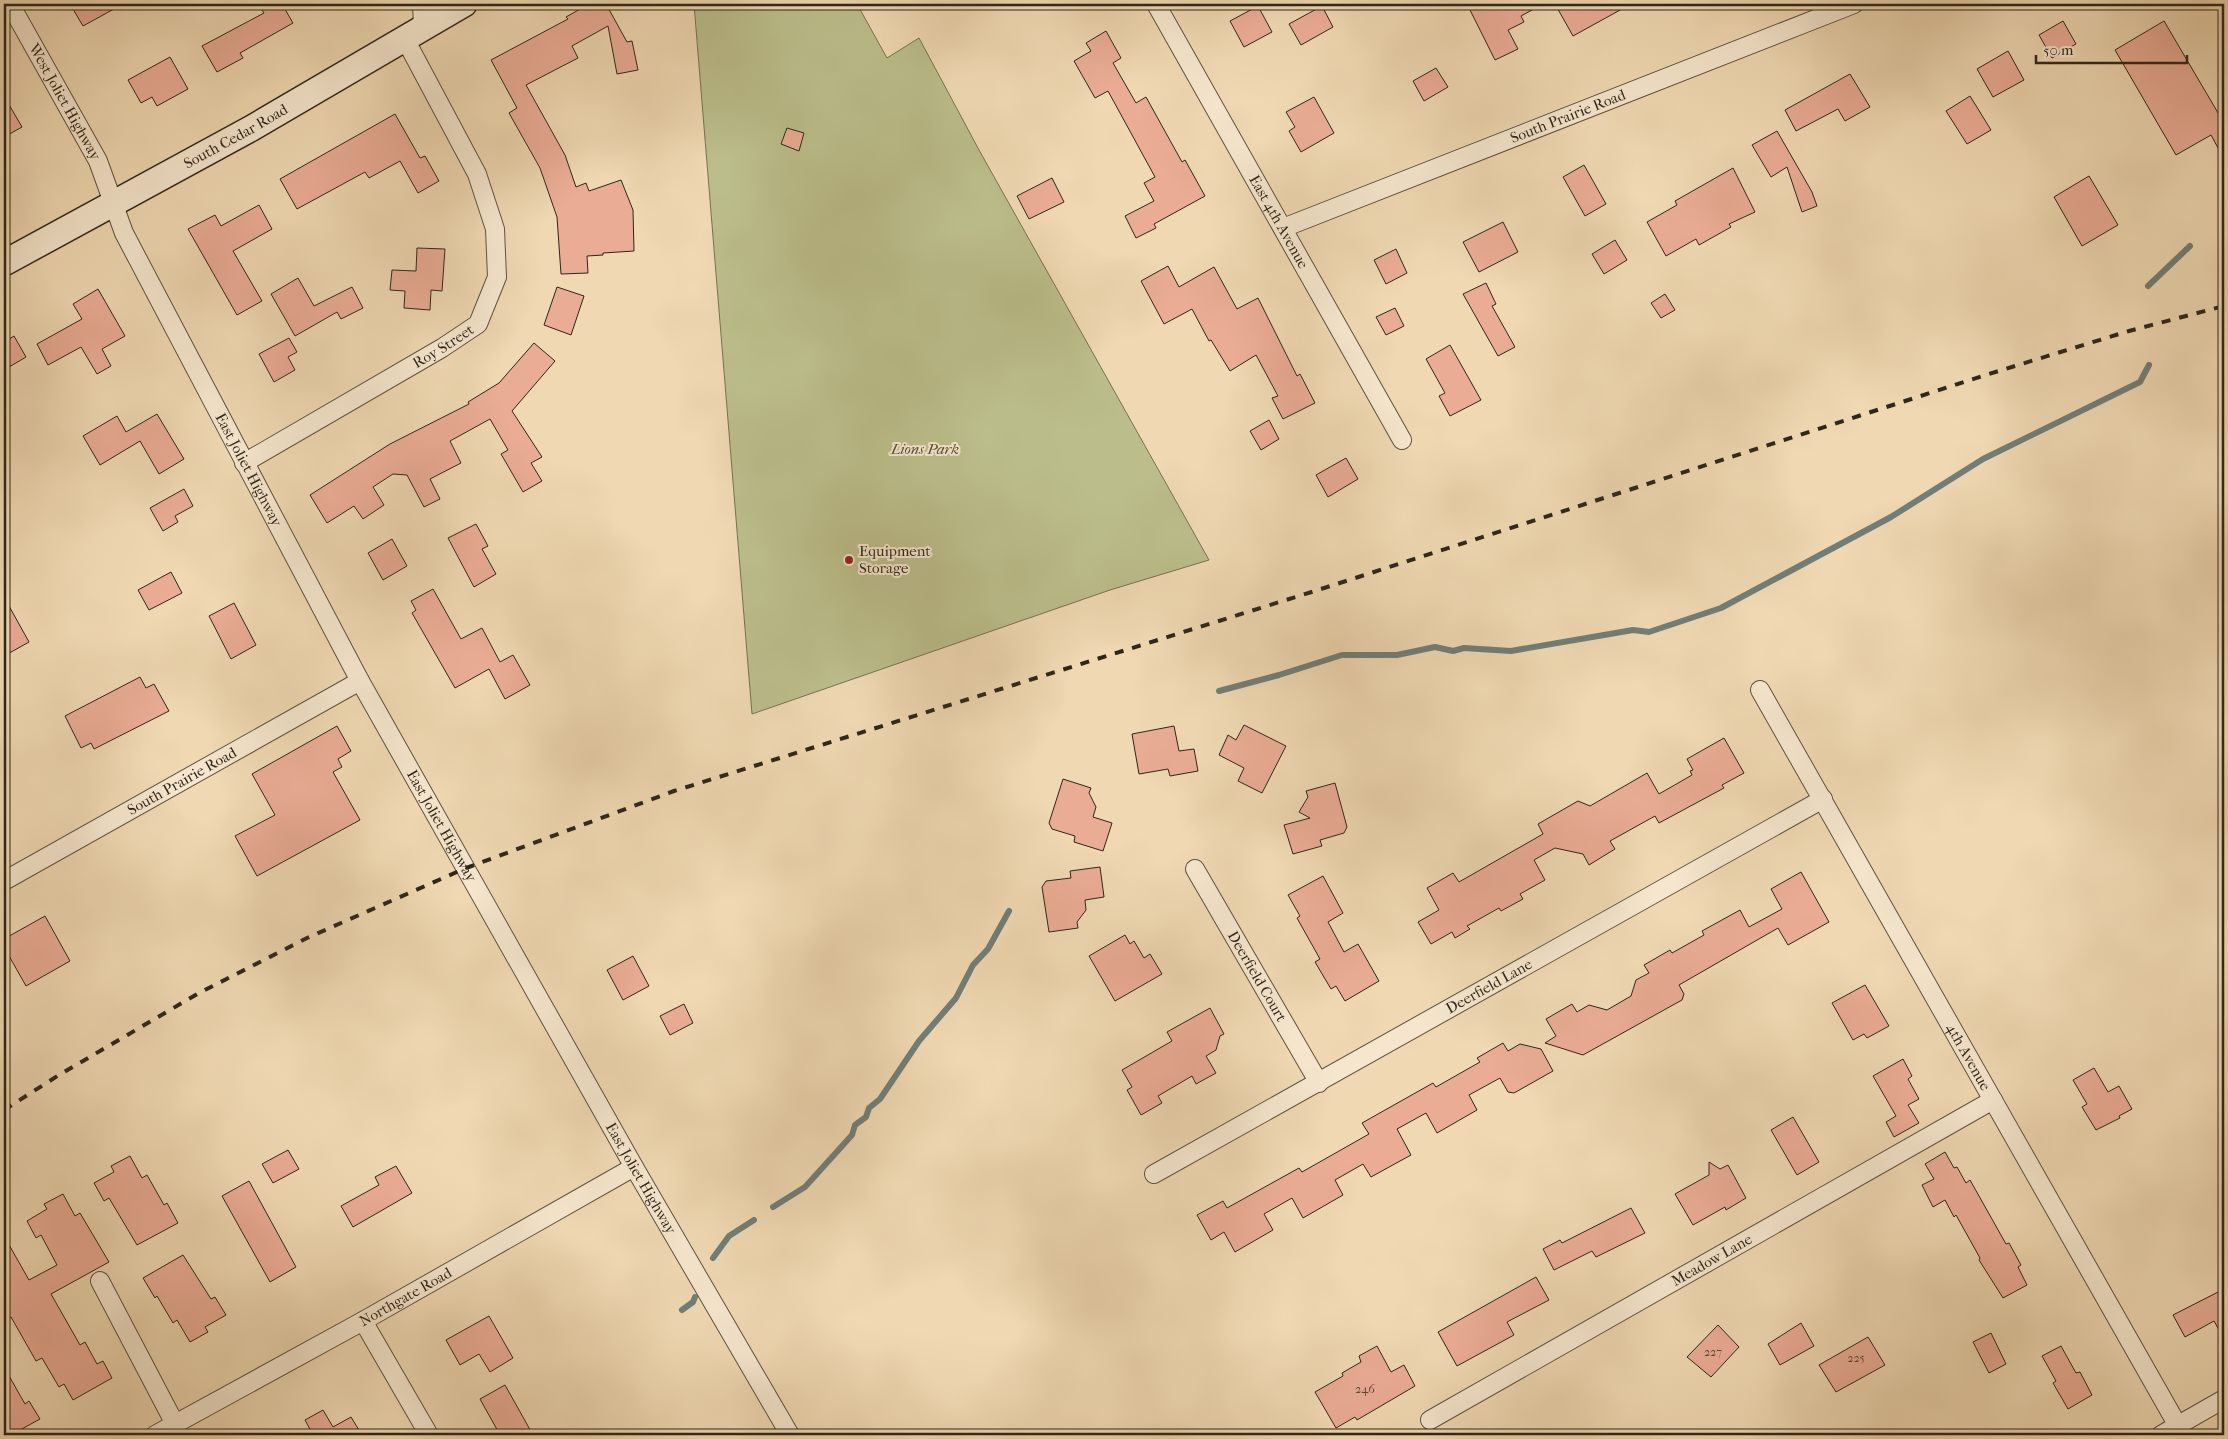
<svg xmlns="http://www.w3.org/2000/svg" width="2228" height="1439" viewBox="0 0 2228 1439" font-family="'IM FELL French Canon',serif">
	<rect width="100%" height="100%" fill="#efd8b2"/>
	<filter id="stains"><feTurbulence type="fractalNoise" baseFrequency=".004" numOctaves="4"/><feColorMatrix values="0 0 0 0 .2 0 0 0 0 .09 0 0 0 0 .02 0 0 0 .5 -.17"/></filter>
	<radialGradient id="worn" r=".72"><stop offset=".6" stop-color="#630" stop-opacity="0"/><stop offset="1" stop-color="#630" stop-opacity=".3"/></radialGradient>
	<!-- green -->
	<path fill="#bbbe8b" stroke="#757252" d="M694,4H857L887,58L919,38L979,150L1209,560L1110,590L752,714Z"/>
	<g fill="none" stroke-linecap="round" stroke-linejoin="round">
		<!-- stream -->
		<path stroke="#717e78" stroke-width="6" d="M2148,286L2190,246
			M1219,691L1279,675L1342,655H1397L1435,647L1453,651L1464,648L1511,651L1633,630L1649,632L1721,608L1891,517L1983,459L2140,382L2149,365
			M773,1207L805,1187L852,1135L855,1125L866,1117L869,1108L880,1099L919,1041L956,998L973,965L988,949L1009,911
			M713,1258L729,1236L754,1220
			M682,1310L693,1302L695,1297"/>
	</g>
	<!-- building -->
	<path fill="#eaac95" stroke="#2f261a" d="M70,4H123L83,26Z
		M258,4H282L293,23L240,53L243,58L217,72L202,46L264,13Z
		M589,4H606L627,42L632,41L638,70L617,74L608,26L572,46L578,58L526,85L565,155L576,187L586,183L589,191L621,180L633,210L634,251L603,253V255L587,256L588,273L561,274L557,217L540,168L509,113L517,108L491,60L568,19L566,17Z
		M1467,4H1543L1521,16L1524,22L1508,30L1518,49L1495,60Z
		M1555,4H1631L1573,36Z
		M1258,6L1272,32L1244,47L1230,21Z
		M1322,6L1333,27L1301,45L1289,24Z
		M2063,21L2076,44L2052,58L2039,35Z
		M2164,21L2224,123V159L2211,135L2176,155L2115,50Z
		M1106,31L1121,58L1113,63L1136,103L1146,97L1182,162L1185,160L1205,196L1154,224L1156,228L1136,238L1125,216L1154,201L1144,183L1155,177L1108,91L1095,98L1074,61L1091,51L1086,43Z
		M2008,51L2024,80L1993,97L1977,69Z
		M170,57L188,89L157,106L152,97L141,103L128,80Z
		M1436,68L1448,87L1424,101L1413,81Z
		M1850,74L1870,107L1845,121L1838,109L1796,131L1785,110Z
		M4,96L22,127L4,137Z
		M1970,96L1991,130L1967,144L1946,111Z
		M1314,97L1334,133L1301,152L1289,131L1295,127L1286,112Z
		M395,114L420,158L425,156L439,181L418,193L400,161L369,178L365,172L297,209L280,179Z
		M787,128L804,133L799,151L781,144Z
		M1777,131L1812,192L1817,206L1802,212L1787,167L1771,177L1752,145Z
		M1584,165L1606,204L1585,216L1563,177Z
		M1733,168L1755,212L1729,224L1731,227L1699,245L1696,239L1666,256L1647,222L1677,205L1675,201Z
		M2089,176L2118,225L2082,246L2054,197Z
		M1052,178L1064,202L1029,219L1017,196Z
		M259,205L272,229L233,251L262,301L237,315L188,229L215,215L221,226Z
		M1503,222L1518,252L1479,272L1463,242Z
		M1615,240L1627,260L1604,274L1592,254Z
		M417,248L445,249L442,291L431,290L430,310L404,308L405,291L390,290L392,270L416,271Z
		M1396,249L1407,273L1386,284L1374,260Z
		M1168,266L1179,287L1214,267L1237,309L1258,298L1297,376L1300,374L1315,403L1283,419L1272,398L1278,396L1256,355L1230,371L1211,340L1209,341L1192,309L1164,324L1141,281Z
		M298,278L314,306L352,287L363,308L341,319L337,312L295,336L271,294Z
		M1486,283L1496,304L1492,306L1515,347L1498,356L1463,294Z
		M557,287L584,296L571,335L544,325Z
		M98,289L125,336L102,349L111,366L97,374L81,347L48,365L37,344L82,319L73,304Z
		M1665,294L1675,310L1661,318L1651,303Z
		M1395,308L1404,326L1386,335L1376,317Z
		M14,336L26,357L4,370V342Z
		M289,338L297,352L288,357L295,370L274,382L259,354Z
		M534,343L555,361L512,411L542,457L531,463L542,481L523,492L501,454L508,450L490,419L450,441L461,463L430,479L440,499L424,507L407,475L393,474L373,487L384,505L363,519L354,506L327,523L310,495L390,444L469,404L468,402L499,383Z
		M1450,345L1481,400L1450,416L1439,396L1445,393L1426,359Z
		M157,414L184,459L159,474L140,441L100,465L83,436L117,416L126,432Z
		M1269,420L1279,439L1261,450L1250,431Z
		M1346,458L1358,479L1328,497L1316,475Z
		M184,489L193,506L175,516L178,522L163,531L150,508Z
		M476,524L488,546L482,549L496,574L474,587L448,538Z
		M392,539L407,566L383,580L368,553Z
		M171,572L182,593L149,610L138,590Z
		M433,589L461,639L482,628L500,662L513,655L530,685L505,699L489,669L455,688L412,613L416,610L411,601Z
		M4,597L29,642L4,656Z
		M234,603L256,645L231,659L209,616Z
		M140,677L146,688L154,684L169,711L94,749L91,743L81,748L65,716Z
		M1244,725L1286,746L1262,793L1238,781L1244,768L1219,755L1228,735L1236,740Z
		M337,726L351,751L338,759L342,767L333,772L360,820L257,876L235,836L275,815L252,774Z
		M1174,726L1179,751L1194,749L1198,771L1170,776L1168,769L1139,774L1132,734Z
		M1724,738L1744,773L1722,785L1724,788L1659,823L1655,816L1610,841L1615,849L1589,865L1583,854L1555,848L1534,860L1545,880L1520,894L1523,899L1501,911L1499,908L1467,926L1470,929L1455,938L1452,932L1431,944L1418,922L1439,910L1427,888L1453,873L1459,882L1543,834L1538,824L1578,801L1590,806L1647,773L1659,794L1692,775L1690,771L1693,770L1687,759Z
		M1063,779L1091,788L1089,793L1096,807L1093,817L1112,823L1103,851L1074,842L1075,836L1052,829L1049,823Z
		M1335,783L1347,827L1344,833L1320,840L1322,846L1293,854L1284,825L1310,818L1299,812L1308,797L1306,791Z
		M1100,867L1104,897L1085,900L1086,910L1077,922L1078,928L1049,932L1042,887L1046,881L1071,878L1070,871Z
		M1801,872L1829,922L1788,945L1778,928L1679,985L1684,994L1682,1000L1583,1055L1545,1043L1556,1036L1546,1019L1572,1004L1577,1012L1589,1005L1607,1010L1631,996L1636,980L1649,973L1644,965L1670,950L1672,953L1704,935L1702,931L1740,910L1749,927L1782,909L1771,889Z
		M1323,876L1343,913L1328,922L1344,952L1358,944L1379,981L1345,1001L1336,986L1331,989L1315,962L1320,959L1297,918L1300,916L1288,895Z
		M45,916L70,961L26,986L4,947V939Z
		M1125,935L1130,944L1134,941L1144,958L1150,954L1162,974L1115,1001L1089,956Z
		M633,956L649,986L623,1000L607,970Z
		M1865,985L1889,1026L1867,1038L1864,1034L1853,1040L1832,1003Z
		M684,1004L693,1023L670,1035L660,1016Z
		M1210,1008L1224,1034L1220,1036L1216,1050L1206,1056L1216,1073L1196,1084L1192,1076L1158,1096L1162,1103L1141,1115L1127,1090L1132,1087L1122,1070L1172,1041L1167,1032Z
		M1503,1043L1508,1051L1520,1044L1541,1049L1553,1071L1514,1093L1508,1092L1500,1078L1469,1095L1477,1110L1437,1133L1426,1113L1397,1129L1411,1155L1371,1177L1363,1164L1335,1180L1343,1195L1303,1218L1292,1198L1264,1214L1273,1230L1235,1252L1224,1232L1211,1240L1197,1215L1223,1201L1227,1208L1299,1168L1302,1172L1369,1134L1362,1123L1433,1083L1436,1087L1480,1062L1477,1058Z
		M1903,1059L1912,1076L1908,1079L1919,1099L1908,1105L1919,1123L1894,1137L1886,1122L1896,1116L1873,1076Z
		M2094,1068L2108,1092L2119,1086L2132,1109L2119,1116L2120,1118L2096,1130L2082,1107L2087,1104L2073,1080Z
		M1793,1117L1819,1162L1797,1175L1771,1130Z
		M288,1150L299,1169L273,1183L262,1164Z
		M1945,1152L1954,1168L1957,1167L1966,1183L1970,1180L2006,1244L2009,1243L2021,1265L2018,1267L2027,1285L2003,1298L1979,1260L1980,1258L1956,1215L1954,1217L1945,1200L1933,1207L1922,1185L1934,1179L1925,1164Z
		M130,1156L142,1178L147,1175L164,1205L167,1203L178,1223L137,1245L109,1198L104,1201L94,1183L114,1172L111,1166Z
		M1709,1162L1720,1169L1728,1165L1746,1198L1726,1210L1725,1207L1693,1225L1675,1194L1709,1175Z
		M396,1166L412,1193L353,1227L341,1206L379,1185L375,1177Z
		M249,1181L296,1267L270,1282L222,1196Z
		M63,1194L75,1216L80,1213L109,1262L51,1294L80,1345L85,1342L97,1364L103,1361L112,1378L73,1400L64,1384L59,1387L42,1358L36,1361L11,1317L4,1321V1236L29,1280L57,1265L41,1235L36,1238L27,1221L47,1209L44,1204Z
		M1631,1208L1645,1233L1596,1257L1592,1251L1554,1270L1543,1249L1560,1240L1562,1243Z
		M183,1255L211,1299L215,1297L226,1315L205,1327L208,1332L190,1342L177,1320L173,1323L157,1296L155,1298L143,1278Z
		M1536,1277L1549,1300L1507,1322L1514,1335L1457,1366L1438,1332Z
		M2224,1289V1339L2214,1321L2185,1337L2173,1315Z
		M489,1316L513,1358L490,1372L479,1354L460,1365L446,1340Z
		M1801,1323L1814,1346L1780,1365L1768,1344Z
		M1718,1325L1739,1347L1711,1377L1687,1357Z
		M1991,1333L2006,1364L1989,1373L1973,1342Z
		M1868,1337L1885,1365L1836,1392L1819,1365Z
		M1377,1346L1391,1372L1404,1365L1415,1386L1357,1420L1355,1417L1336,1428L1315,1392L1343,1376L1342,1373L1361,1362L1359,1356Z
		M2061,1346L2076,1373L2080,1372L2092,1395L2068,1409L2053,1383L2056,1381L2042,1356Z
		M4,1367L25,1404L29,1401L40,1419L11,1435H4Z
		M505,1385L533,1435H500L480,1399Z
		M323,1410L333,1427L351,1417L362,1435H313L305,1420Z"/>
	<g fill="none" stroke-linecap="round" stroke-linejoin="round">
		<defs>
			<g id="street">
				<path id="s1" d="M10,4L98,161L124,233L360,681L634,1167L790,1435"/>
				<path d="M422,4L423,27"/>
				<path id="s2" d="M1156,4L1402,440"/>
				<path id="s3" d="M1283,228L1854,4"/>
				<path id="s4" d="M244,463L442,348L478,324L497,277L495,229L477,174L405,39"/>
				<path id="s5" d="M1760,690L2178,1426"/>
				<path id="s6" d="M1195,869L1319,1083"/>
				<path id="s7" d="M4,881L360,681"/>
				<path id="s8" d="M1154,1174L1823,799"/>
				<path d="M100,1281L175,1424"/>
				<path d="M363,1321L429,1435"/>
				<path id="s9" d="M1430,1420L1993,1100"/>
				<path id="s10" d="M155,1435L363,1321L634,1167"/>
				<path d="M2161,1435L2224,1399"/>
			</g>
			<g id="secondary">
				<path id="s11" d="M4,263L252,128L464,4"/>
			</g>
		</defs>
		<!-- street casing -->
		<use href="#street" stroke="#5f5240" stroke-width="20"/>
		<!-- secondary casing -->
		<use href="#secondary" stroke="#2f261a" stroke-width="28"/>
		<!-- street -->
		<use href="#street" stroke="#f5e6cd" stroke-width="18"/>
		<!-- secondary -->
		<use href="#secondary" stroke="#f5e6cd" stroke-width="25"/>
		<!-- rail -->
		<path stroke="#2f261a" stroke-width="4" stroke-dasharray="9 9" stroke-linecap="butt" d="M4,1110L59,1075L199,993L307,938L466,868L674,791L1318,590L1989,374L2129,331L2224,306"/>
	</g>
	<!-- markers -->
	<circle fill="#8f2418" stroke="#f5e6cd" stroke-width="2" cx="849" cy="560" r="5"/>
	<g text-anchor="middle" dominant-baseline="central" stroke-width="4" stroke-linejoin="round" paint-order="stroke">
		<!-- number labels -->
		<g font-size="12" fill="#5e4839">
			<text x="1713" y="1352">227</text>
			<text x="1856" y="1358">225</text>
			<text x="1365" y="1389">246</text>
		</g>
		<!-- street labels -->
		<g font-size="15" fill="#2f261a" stroke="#f5e6cd">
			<text stroke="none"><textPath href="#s1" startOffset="112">West Joliet Highway</textPath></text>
			<text stroke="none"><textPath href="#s3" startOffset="306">South Prairie Road</textPath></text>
			<text stroke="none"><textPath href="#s11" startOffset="264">South Cedar Road</textPath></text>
			<text stroke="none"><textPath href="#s2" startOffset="250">East 4th Avenue</textPath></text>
			<text stroke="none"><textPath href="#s4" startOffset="231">Roy Street</textPath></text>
			<text stroke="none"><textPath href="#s1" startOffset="524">East Joliet Highway</textPath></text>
			<text stroke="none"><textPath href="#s7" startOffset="204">South Prairie Road</textPath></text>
			<text stroke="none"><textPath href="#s1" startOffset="929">East Joliet Highway</textPath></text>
			<text stroke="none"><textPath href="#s6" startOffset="124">Deerfield Court</textPath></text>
			<text stroke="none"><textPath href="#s8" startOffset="384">Deerfield Lane</textPath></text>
			<text stroke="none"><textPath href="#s5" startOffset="422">4th Avenue</textPath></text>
			<text stroke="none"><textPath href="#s1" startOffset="1334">East Joliet Highway</textPath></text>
			<text stroke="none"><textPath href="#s9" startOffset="324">Meadow Lane</textPath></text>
			<text stroke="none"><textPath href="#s10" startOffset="286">Northgate Road</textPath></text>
		</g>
		<!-- park labels -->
		<g font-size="15" font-style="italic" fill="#524c36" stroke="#f5e6cd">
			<text x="925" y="449">Lions Park</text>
		</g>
		<!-- poi labels -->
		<g font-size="15" fill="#2f261a" stroke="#f5e6cd" text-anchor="start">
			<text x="859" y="551">Equipment<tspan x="859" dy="17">Storage</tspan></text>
		</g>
	</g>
	<!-- margin -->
	<rect width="2228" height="1439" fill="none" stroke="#efd8b2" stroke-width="20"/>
	<rect x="5" y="5" width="2218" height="1429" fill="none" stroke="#2f261a" stroke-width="2.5"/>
	<rect x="10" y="10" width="2208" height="1419" fill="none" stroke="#2f261a"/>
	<!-- scale -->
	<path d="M2036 55v8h151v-8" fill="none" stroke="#2f261a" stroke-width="2.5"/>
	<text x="2043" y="55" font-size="15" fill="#2f261a" stroke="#f5e6cd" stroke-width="4" paint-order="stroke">50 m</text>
	<rect width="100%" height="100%" filter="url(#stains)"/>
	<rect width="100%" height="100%" fill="url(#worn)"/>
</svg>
